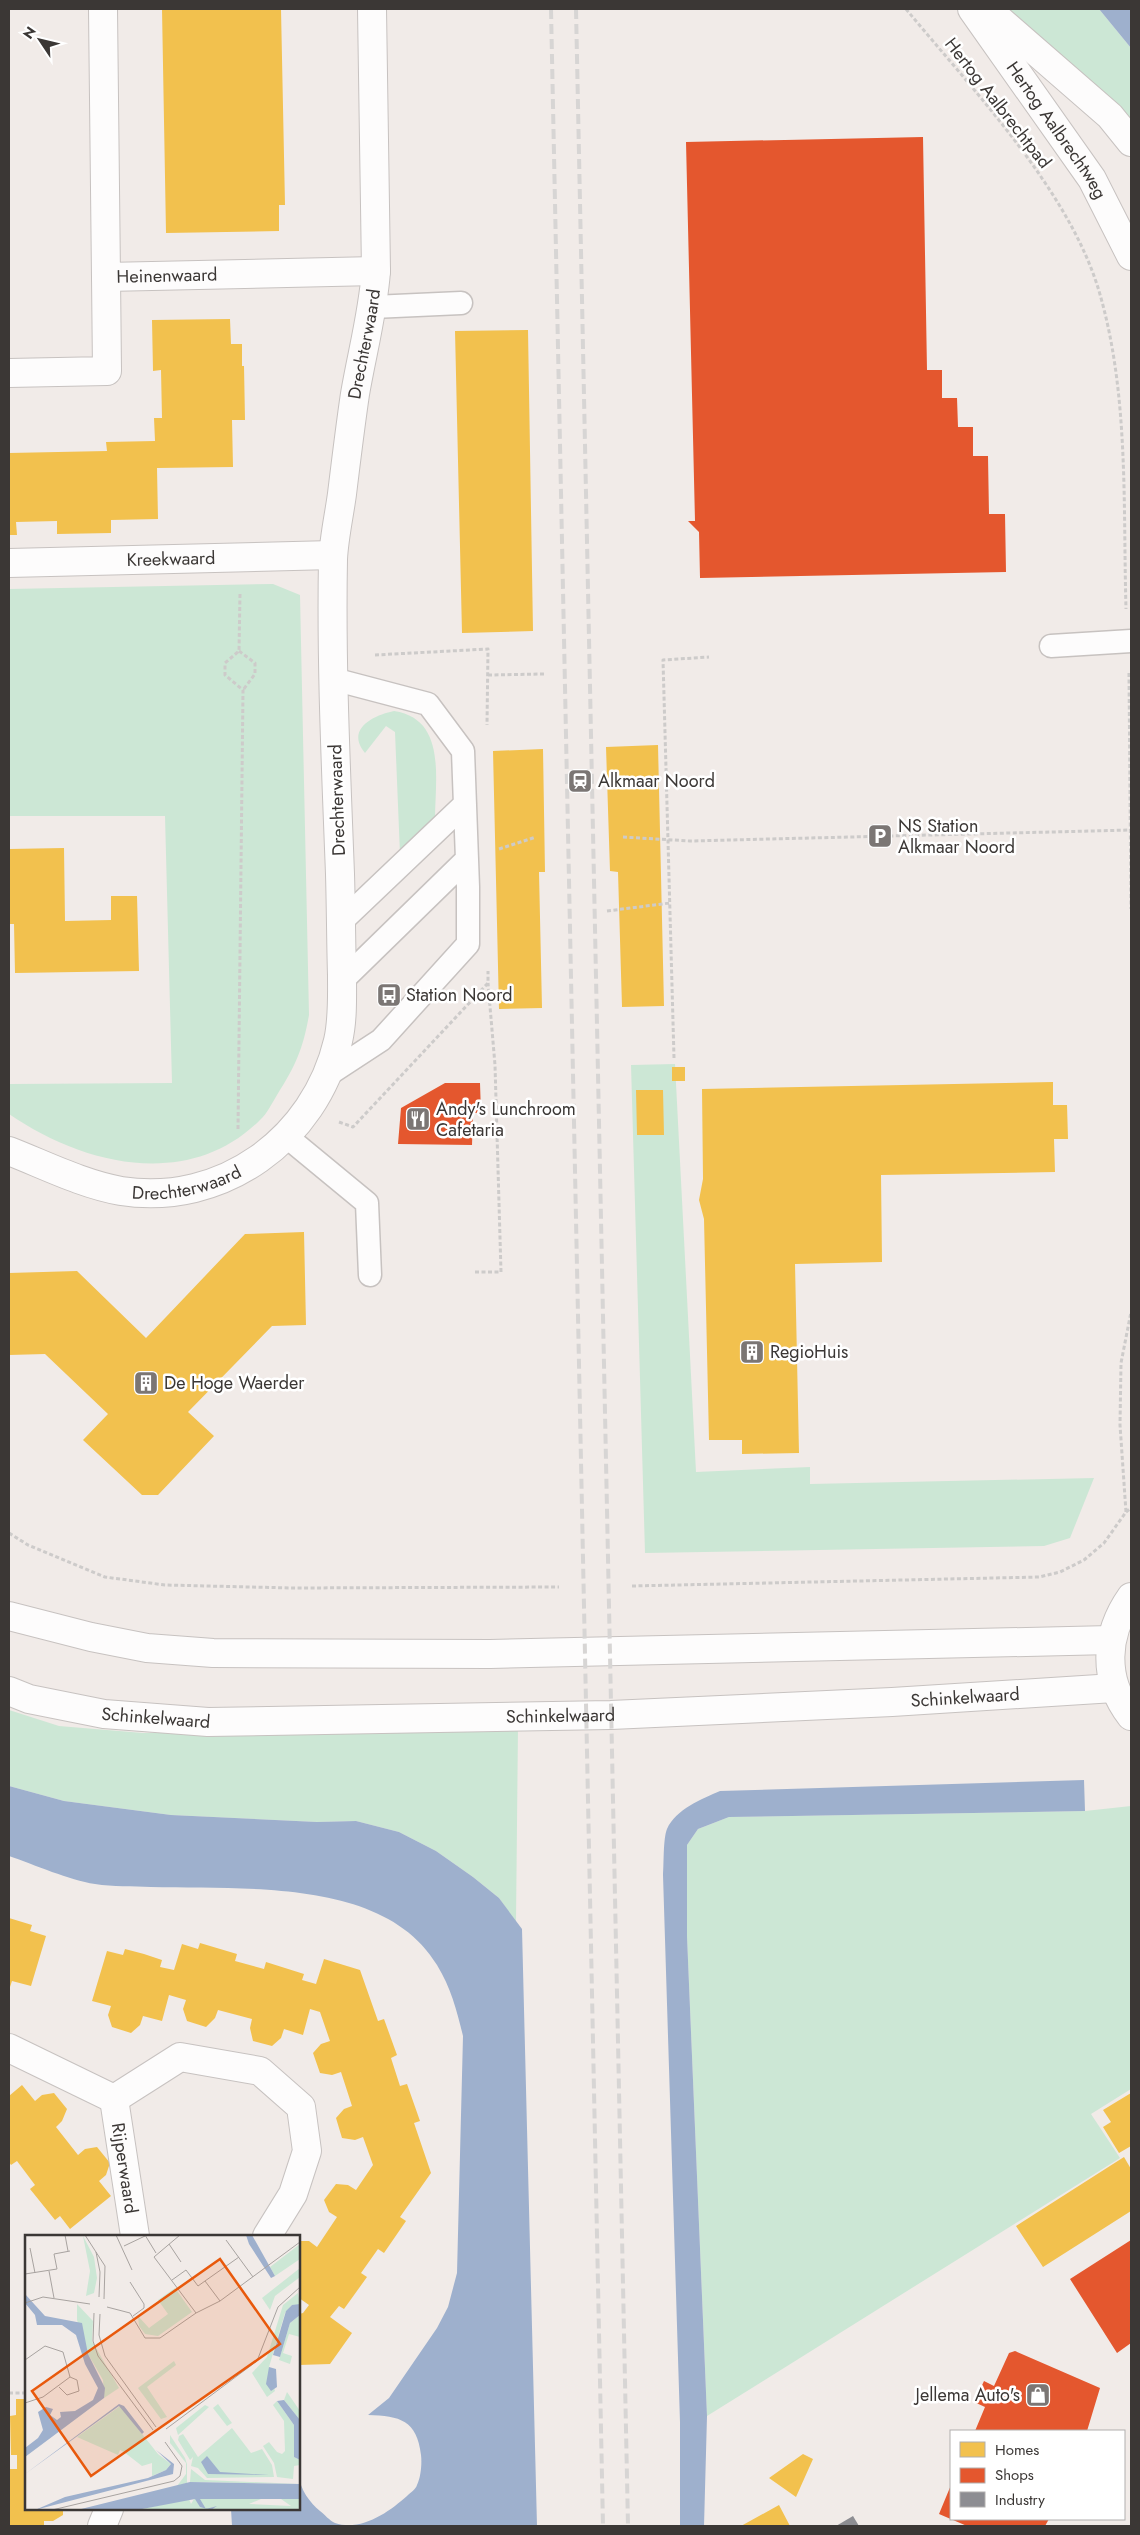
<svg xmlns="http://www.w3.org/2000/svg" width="1140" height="2535" viewBox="0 0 1140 2535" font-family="Jost,sans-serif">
	<rect width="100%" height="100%" fill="#f1ebe8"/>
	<!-- green -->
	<path fill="#cce7d5" d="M1006,9H1099L1131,48V123Z
		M273,584L300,595L309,1015C303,1049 296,1065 277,1095C272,1103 267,1114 260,1120C189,1191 83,1165 9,1114V1084L172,1083L165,816H9V589Z
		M394,711C447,719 435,779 435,820L400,854L395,732L386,726L365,753C345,729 374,715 394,711Z
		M675,1064L696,1472L810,1467V1484L1094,1478L1070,1538L1044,1546L645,1553L631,1065Z
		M9,1710L59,1726L143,1733L518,1727L516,1922L499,1898L473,1877L436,1851L399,1832L356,1821L317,1822L171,1815L64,1801L9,1786Z
		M1131,1806V2089L1091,2114L1120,2158L707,2416L687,1936V1845L698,1829L729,1817L1085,1811Z"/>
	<!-- water -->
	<path fill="#9eb0cd" d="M1099,9H1131V48Z
		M1084,1780L1085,1811L729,1817L698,1829L687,1845V1936L707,2416L704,2526H680V2422L663,1875C664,1863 663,1839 667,1829C676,1809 702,1799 720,1791Z
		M9,1786L64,1801L171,1815L317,1822L356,1821L399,1832L436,1851L473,1877L499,1898L522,1929L537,2526H232L231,2509H299V2476C300,2489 310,2503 320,2511C324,2514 330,2521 335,2523C361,2532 389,2512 407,2496C410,2493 416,2489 417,2485C421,2477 422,2463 421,2455C417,2420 400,2416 368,2415L389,2398L437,2328L448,2307L457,2273L463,2036C457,2011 451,1988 437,1965C384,1877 242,1890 151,1887C133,1886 113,1887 95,1884C69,1880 35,1865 9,1856Z"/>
	<!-- homes -->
	<path fill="#f2c14e" d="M162,9H281L285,205H279V231L166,233Z
		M230,319L231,344H242V366H244L245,420H232L233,467L157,468L158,519L111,520V533L57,534V521L16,522L17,535H9V453L107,451L106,442L155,441L154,418H162L161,370L153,371L152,320Z
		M528,330L533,631L462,633L455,331Z
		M658,745L664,1006L622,1007L618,872L610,871L606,747Z
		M543,749L545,872H539L542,1008L499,1009L493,751Z
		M64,848L65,921L111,920V896H137L139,971L15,973L14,924H9V849Z
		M672,1067H685V1081H672Z
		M1053,1082V1105H1067L1068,1139H1054L1055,1172L881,1175L882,1262L795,1264L799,1453L742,1454V1440H709L704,1219L699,1200L703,1179L702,1089Z
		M636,1090H663L664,1135H637Z
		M304,1232L306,1325L272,1326L188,1412L214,1436L158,1495H142L83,1440L108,1414L45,1354L9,1355V1273L77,1271L146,1338L245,1234Z
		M9,1918L32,1925L30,1931L46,1936L31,1986L12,1981L9,1990Z
		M200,1943L237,1954L235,1961L264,1969L266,1962L304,1974L302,1980L316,1984L324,1959L360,1970L378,2021L384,2019L397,2055L391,2058L400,2086L407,2084L420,2121L414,2123L431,2173L400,2217L406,2221L384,2253L378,2249L361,2273L367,2277L344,2309L339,2306L330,2317L352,2333L330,2364L299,2365V2314L303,2313L309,2305L299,2298V2241H309L317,2247L337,2217L329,2212L324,2200L336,2184L348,2185L356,2190L373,2165L363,2137L355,2140L342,2138L336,2118L344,2109L352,2106L341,2072L332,2075L320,2073L313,2053L321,2044L330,2041L320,2012L310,2009L303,2035L284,2029L281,2038L272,2046L253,2041L250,2028L252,2019L218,2010L215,2018L206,2027L187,2021L183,2009L186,2000L169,1995L162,2021L143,2016L140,2025L131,2033L112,2027L108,2015L111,2006L92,2001L107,1951L123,1955L125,1949L144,1954L162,1960L160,1967L174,1970L182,1944L198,1949Z
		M22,2085L35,2101L42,2095L54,2093L67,2109L62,2121L56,2127L78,2155L85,2149L97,2147L110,2163L106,2175L99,2181L111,2196L70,2229L60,2216L55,2220L30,2189L35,2185L17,2161L11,2165L9,2162V2096Z
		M1131,2093V2146L1119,2153L1103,2127L1111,2122L1103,2110Z
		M1124,2157L1131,2169V2211L1043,2267L1016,2226Z
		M16,2399H26V2509H63V2515L53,2521H44V2526H9V2469H17V2455H11L10,2416L16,2415Z
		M803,2454L813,2459L796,2497L769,2478Z
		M779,2505L790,2526H741Z"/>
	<!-- shops -->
	<path fill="#e4572e" d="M923,137L927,370H942V398H957L958,427H973V456H988L989,514H1005L1006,572L700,578L699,532L688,521H695L686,142Z
		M445,1083H480L481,1113H473L472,1145L398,1144L401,1108Z
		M1131,2240V2343L1117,2353L1070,2279Z
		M1015,2351L1100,2388L1087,2431H975L985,2407L974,2402L984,2381L994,2386L1009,2353Z
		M951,2485V2519H1049L1045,2526H967L939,2514Z"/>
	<!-- industry -->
	<path fill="#8d8d92" d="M853,2516L859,2526H836Z"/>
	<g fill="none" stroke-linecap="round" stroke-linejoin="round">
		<defs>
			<path id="service" d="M373,307L461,303
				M1051,646L1131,641
				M341,922L465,804
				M342,981L467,859
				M326,1076L381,1040L468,944V887L463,751L428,704L333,679
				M287,1137L367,1203L370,1275"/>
			<g id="minor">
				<path id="s1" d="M103,9L106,277L376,271"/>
				<path d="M9,373L107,371L106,277"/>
				<path id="s2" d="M9,563L333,555"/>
				<path id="s3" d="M9,1151C45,1165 82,1184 121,1191C222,1207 315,1139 338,1041C343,1020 342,997 342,975C341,942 341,908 340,874C336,769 331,664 333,559C334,538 339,516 342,494C346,461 350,428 355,394C362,353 373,313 376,271L372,9"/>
				<path d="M9,2048L114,2099"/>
				<path d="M114,2099L180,2057L260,2071L301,2107L307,2151L293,2194L267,2236"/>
				<path id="s4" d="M114,2099L135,2236"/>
				<path d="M102,2526L109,2509"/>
			</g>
			<g id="tertiary">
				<path d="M9,1616L91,1637L147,1648L213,1653L490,1654L1111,1640"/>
				<path id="s5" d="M9,1691L29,1699L104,1714L208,1722L611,1715L892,1702L1114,1688"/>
			</g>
			<g id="secondary">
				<path id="s6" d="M972,9L1092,179L1131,256"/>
				<path d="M987,9L1110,116L1131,142"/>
				<path d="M1131,1597C1105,1634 1102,1679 1131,1716"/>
			</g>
		</defs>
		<!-- service casing -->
		<use href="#service" stroke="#c7c2c0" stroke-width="25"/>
		<!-- minor casing -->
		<use href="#minor" stroke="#c7c2c0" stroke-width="30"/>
		<!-- tertiary casing -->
		<use href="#tertiary" stroke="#c7c2c0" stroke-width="30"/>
		<!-- secondary casing -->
		<use href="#secondary" stroke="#c7c2c0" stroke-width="30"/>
		<!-- path -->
		<path stroke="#cdcbca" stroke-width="3" stroke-dasharray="4 2.5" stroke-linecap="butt" d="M906,9C972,89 1069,190 1099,291C1129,393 1123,503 1126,609
			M239,651L255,663V674L243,690
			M375,655L488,649L487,725
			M1129,673L1131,909
			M488,675L544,674
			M623,837L690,841L1131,830
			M499,849L536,837
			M607,911L670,903
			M674,1058L663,660L709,657
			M339,1122L353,1127L488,983V971
			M238,1129L243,690L225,675V663L239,651L240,593
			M475,1272H501L495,1065L488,983
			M1126,1512L1131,1508
			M9,1533L28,1545L105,1577L165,1585L293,1588L559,1587
			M632,1586L1039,1577L1060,1572L1084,1560L1104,1543L1126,1512L1120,1425L1121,1363L1131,1312
			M9,2393H26"/>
		<!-- service -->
		<use href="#service" stroke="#fdfcfc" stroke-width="22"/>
		<!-- minor -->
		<use href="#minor" stroke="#fdfcfc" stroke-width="28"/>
		<!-- tertiary -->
		<use href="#tertiary" stroke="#fdfcfc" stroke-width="28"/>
		<!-- secondary -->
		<use href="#secondary" stroke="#fdfcfc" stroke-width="28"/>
		<!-- rail -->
		<path stroke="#d7d5d4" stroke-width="4" stroke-dasharray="10 5" stroke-linecap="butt" d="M551,9L603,2526
			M576,9L628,2526"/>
	</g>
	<!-- icons -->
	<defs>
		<symbol id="station-square" viewBox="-11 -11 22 22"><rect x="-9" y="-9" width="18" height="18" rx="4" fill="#7b7674" stroke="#fff"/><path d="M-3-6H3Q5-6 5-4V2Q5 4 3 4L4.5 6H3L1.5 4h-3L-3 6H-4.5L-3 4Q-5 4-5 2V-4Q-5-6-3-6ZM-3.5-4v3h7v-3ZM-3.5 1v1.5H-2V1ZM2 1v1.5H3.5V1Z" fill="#fff"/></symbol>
		<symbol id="parking-square" viewBox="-11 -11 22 22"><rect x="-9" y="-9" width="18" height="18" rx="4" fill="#7b7674" stroke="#fff"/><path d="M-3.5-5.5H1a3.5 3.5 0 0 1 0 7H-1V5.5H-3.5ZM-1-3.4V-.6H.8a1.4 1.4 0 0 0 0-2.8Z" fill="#fff"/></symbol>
		<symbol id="bus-square" viewBox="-11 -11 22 22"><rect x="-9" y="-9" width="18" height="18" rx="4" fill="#7b7674" stroke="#fff"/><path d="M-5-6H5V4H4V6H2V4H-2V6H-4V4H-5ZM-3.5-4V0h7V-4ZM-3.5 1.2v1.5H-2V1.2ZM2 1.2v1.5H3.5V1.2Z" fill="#fff"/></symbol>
		<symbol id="restaurant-square" viewBox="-11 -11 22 22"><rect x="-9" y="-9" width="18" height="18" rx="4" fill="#7b7674" stroke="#fff"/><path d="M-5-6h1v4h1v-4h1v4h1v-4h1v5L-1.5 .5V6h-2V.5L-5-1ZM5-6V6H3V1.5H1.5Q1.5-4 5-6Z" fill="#fff"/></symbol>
		<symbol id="building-square" viewBox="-11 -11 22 22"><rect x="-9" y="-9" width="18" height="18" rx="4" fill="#7b7674" stroke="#fff"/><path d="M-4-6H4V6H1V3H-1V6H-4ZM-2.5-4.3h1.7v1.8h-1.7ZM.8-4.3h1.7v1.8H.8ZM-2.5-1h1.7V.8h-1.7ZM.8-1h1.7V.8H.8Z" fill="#fff"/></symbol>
		<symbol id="shop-square" viewBox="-11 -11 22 22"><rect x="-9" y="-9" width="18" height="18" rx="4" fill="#7b7674" stroke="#fff"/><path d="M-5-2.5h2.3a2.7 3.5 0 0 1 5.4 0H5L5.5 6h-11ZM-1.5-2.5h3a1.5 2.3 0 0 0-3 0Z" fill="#fff"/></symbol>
	</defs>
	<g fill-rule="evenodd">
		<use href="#station-square" x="566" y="767" width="28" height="28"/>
		<use href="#parking-square" x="866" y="822" width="28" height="28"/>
		<use href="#bus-square" x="375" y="981" width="28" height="28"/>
		<use href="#restaurant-square" x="404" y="1105" width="28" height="28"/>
		<use href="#building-square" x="738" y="1338" width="28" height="28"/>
		<use href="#building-square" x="132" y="1369" width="28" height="28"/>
		<use href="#shop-square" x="1024" y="2381" width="28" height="28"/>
	</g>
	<g text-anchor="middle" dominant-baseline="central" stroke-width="5" stroke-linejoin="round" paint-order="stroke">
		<!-- street labels -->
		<g font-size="18" fill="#3b3735" stroke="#fff">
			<text transform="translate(998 103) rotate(52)">Hertog Aalbrechtpad</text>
			<text stroke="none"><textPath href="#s6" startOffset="148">Hertog Aalbrechtweg</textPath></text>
			<text stroke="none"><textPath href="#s1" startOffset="329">Heinenwaard</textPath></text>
			<text stroke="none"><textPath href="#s3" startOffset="1109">Drechterwaard</textPath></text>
			<text stroke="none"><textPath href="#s2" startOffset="162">Kreekwaard</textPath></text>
			<text transform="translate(337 800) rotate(-92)">Drechterwaard</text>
			<text stroke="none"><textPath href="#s3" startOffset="186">Drechterwaard</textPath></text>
			<text stroke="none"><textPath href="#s5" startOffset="960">Schinkelwaard</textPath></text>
			<text stroke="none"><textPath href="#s5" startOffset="555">Schinkelwaard</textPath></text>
			<text stroke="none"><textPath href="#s5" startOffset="150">Schinkelwaard</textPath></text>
			<text stroke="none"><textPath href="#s4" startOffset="70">Rijperwaard</textPath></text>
		</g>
		<!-- poi labels -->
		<g font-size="18" fill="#3b3735" stroke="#fff" text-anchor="start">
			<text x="598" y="781">Alkmaar Noord</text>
			<text x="898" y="826">NS Station<tspan x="898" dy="21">Alkmaar Noord</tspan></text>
			<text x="406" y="995">Station Noord</text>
			<text x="436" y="1109">Andy's Lunchroom<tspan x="436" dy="21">Cafetaria</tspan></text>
			<text x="770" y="1352">RegioHuis</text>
			<text x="164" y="1383">De Hoge Waerder</text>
			<text x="1020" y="2395" text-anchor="end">Jellema Auto's</text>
		</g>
	</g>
	<!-- overview -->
	<g transform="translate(25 2235)">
		<rect width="275" height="275" fill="#f1ebe8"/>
		<path d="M58,1L69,22L72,43L69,58L61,61L65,36ZM275,9V24L250,41L245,32ZM275,33V42L250,61L245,75L237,63ZM150,53L167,77L133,101L120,99L114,91L113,81L124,93L143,79L133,65ZM273,58L275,70H267L260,78L244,132L250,156L242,162L227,138L242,122L258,70ZM52,69L68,86L67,106L94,153L79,163L78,145L63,119L52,85ZM275,80V102L264,99L258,118L267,121L265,129L254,125L265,88ZM149,126L151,130L122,152L142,182L136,184L113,153ZM262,157L275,176V185L259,165ZM252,166L269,190V222L275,225V230L269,231L268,244L252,242L249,228L238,211L244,207L252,217L257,219L260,216L259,186L248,170ZM193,169L207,188L202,191L188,173ZM180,170L184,172L153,200L151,193ZM95,171L133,219L146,229L141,235L127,241V228L117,231L99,217L95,215L93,220L52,202ZM207,193L226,218L237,214L247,230L249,242L182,243L173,233L166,231L168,222L165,225L153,205L154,201L158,199L173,222ZM145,200L160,223L162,229V248L152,251L161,239V228L145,208ZM166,234L180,245L275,249L165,247ZM164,264L166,269L169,264H236L224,269L266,271L256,264H275V275H112Z" fill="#cce7d5"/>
		<path d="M221,0H227L250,41L246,43L224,9ZM0,59L20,81L57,88L63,119L80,153L79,163L0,222V213L13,203L18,195L13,177L21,172L28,174L25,180L32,185L36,182L35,177L50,176L68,165L73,153L60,129L51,100L37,90H12L10,80L0,68ZM275,69V80L265,88L255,122L248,120L261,76L267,70ZM244,132L251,134L252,152L246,156L241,149ZM259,165L275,185V225L269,222V190L252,166ZM94,169L99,171L119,197L117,199L94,171L0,239ZM131,215L149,229L148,239L10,275L40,262L123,243L141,235L146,229ZM182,221L195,237L244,240L183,239L176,227ZM165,247L275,249V264H175L181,274L192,271L186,275L175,272L170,264L112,275H52Z" fill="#9eb0cd"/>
		<path fill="none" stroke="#a8a3a0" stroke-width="1" d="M40,0L43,16M60,0L80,31L79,64M91,0L107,35M120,0L131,18M155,0L129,22L171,78M201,5L228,42M144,9L156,27M99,11L120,1M5,13L10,38M71,17L75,37L74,62M24,36L29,63M0,39L32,34L29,19L45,16M147,45L161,35L173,51L180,46M105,47L119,69V73L108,81M195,66L180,46L214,22M0,68L18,62L65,69M82,72L105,78L120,103H135L171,78L195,66L275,7M69,78L68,106L73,121L128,195M75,79L74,100L80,121L131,192M0,125L20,111L38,117L45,142M34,152L42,160L54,156L52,145L45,142M0,168L18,162L45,142M141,194L232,126L253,72L275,52M27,275L149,246L155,241L157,231L140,207"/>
		<path fill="#e8590c" fill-opacity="0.15" stroke="#e8590c" stroke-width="2.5" d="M195,24L255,109L66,241L7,156Z"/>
		<rect width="275" height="275" fill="none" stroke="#3b3735" stroke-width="2.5"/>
	</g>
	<!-- border -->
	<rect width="1140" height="2535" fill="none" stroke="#3b3735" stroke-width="20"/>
	<!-- legend -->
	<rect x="950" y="2430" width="175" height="90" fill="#ffffff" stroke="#b1afae"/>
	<rect x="960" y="2442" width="25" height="15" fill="#f2c14e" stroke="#b1afae"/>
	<text x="995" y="2455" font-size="15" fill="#3b3735">Homes</text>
	<rect x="960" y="2468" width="25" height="15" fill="#e4572e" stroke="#b1afae"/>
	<text x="995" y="2480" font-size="15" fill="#3b3735">Shops</text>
	<rect x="960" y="2492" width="25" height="15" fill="#8d8d92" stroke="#b1afae"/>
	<text x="995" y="2505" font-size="15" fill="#3b3735">Industry</text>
	<!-- north arrow -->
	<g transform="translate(40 40) rotate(305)" stroke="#ffffff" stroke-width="4" paint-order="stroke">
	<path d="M0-4L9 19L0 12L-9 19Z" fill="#3b3735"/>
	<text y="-8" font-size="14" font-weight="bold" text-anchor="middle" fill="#3b3735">N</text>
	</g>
</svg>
